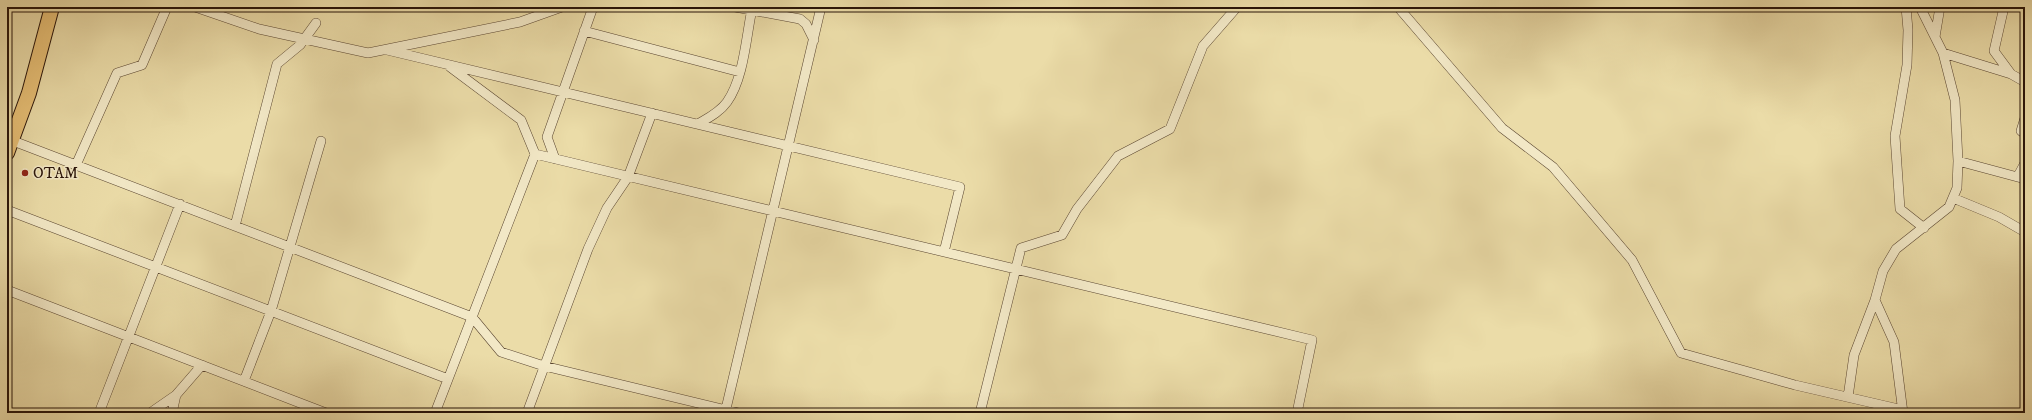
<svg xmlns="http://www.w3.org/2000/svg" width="2032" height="420" viewBox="0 0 2032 420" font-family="'IM FELL DW Pica',serif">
	<rect width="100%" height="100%" fill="#ebdca8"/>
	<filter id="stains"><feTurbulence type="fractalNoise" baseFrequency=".005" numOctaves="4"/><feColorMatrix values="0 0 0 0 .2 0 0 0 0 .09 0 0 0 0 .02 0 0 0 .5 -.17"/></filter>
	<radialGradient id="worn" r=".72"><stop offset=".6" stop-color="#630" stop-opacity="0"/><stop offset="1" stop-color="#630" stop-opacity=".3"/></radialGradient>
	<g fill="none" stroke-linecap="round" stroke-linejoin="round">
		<defs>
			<path id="minor" d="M195,7L259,29L368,53L520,22L562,7
				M735,7L800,19L806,24L814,40
				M1398,7L1502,128L1553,167L1632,260L1681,353L1795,385L1903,410
				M1906,7L1908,30L1907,65L1895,136L1900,209L1924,228
				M1920,7L1935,37
				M2004,7L1994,51L2011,74
				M584,31L740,72
				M387,50L960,187L944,252
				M1943,53L2011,74L2025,82
				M2025,118L2021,131L2025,134
				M698,124C708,118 720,112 727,102C744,78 746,37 752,9
				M8,139L472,317L501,352L544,366L739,413
				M535,154L1312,340L1297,413
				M555,159L547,137L593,7
				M1958,161L2025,179
				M76,165L117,73L142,65L167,7
				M2018,176L2025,163
				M1953,198L1999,217L2025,232
				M7,210L448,379
				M235,226L277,64L300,45L316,23
				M7,290L326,413
				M244,381L271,311L321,141
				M1848,397L1854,355L1875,300
				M99,413L180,204
				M150,413L176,395
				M172,413L176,395L202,365
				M435,413L535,154L521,120L450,67
				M527,413L588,249L607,208L628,177L652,113
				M725,413L821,7
				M980,413L1021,248L1062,235L1077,209L1118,156L1170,129L1203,46L1237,7
				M1903,413L1894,342L1875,300L1883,271L1896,249L1949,207L1957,188L1958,161L1955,100L1943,53L1935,37L1940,7"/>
			<path id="primary" d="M7,153L29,93L52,7"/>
		</defs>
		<!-- minor casing -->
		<use href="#minor" stroke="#5a4631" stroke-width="10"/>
		<!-- primary casing -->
		<use href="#primary" stroke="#291409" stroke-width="16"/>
		<!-- minor -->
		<use href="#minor" stroke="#f2e8c6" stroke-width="9"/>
		<!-- primary -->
		<use href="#primary" stroke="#e6be74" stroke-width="14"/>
	</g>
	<!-- markers -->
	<circle fill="#8f2418" stroke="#f2e8c6" stroke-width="1.5" cx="25" cy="173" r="4"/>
	<g text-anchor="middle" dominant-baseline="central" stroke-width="3" stroke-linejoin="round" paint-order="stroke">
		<!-- poi labels -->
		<g font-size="15" fill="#291409" stroke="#f2e8c6" text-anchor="start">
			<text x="33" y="173">OTAM</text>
		</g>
	</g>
	<!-- margin -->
	<rect width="2032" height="420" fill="none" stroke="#ebdca8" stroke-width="24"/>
	<rect x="8" y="8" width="2016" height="404" fill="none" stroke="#291409" stroke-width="2"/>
	<rect x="12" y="12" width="2008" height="396" fill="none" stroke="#291409"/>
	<rect width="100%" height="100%" filter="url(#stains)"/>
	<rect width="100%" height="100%" fill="url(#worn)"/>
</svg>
